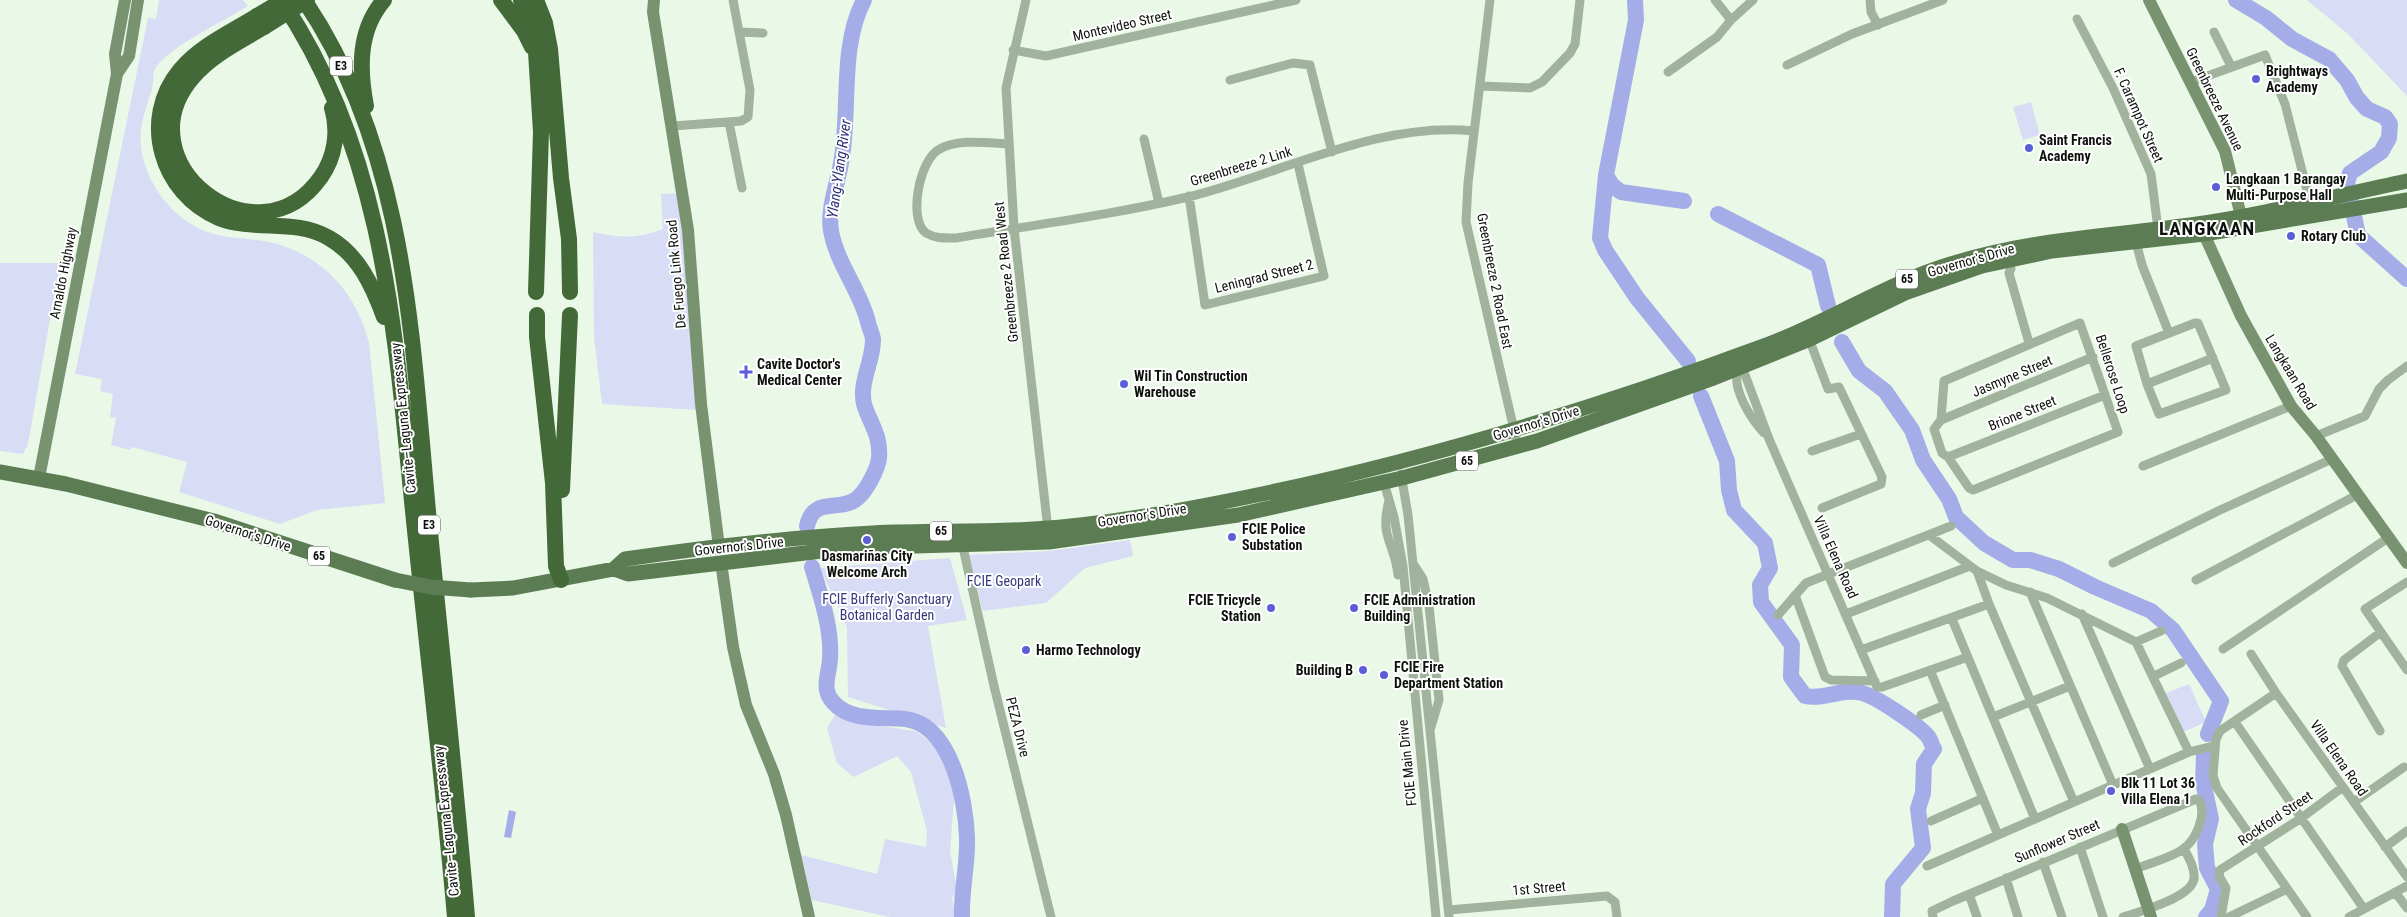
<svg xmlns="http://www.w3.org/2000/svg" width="2407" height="917" viewBox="0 0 2407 917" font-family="'Roboto Condensed',sans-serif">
	<rect width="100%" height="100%" fill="#eaf8e7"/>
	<!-- green -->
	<path fill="#d8dcf5" d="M159,0H243L248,6C224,21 172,45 156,67C152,72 154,82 152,89C148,102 143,115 141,129C137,166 160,205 191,224C215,239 238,237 264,241C318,251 356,290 369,343L385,503L317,510L280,524L179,492L187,462L132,447L130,450L111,445L116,418L110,417L113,394L100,391L102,379L75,374L148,18L156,19Z
		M2307,0H2407V96L2348,34Z
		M2031,102L2040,135L2023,140L2013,107Z
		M681,193L697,410L602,404L594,337L593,232C620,238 637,239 663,229L661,194Z
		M0,263H60L28,444L23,454L0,451Z
		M1130,540L1133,556L1085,568L1046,603L983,611L968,555L1050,551Z
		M950,558L967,620L928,626L946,728L848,697L847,627L820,568Z
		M2189,684L2206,722L2183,732L2166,693Z
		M836,713L859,723L915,731L934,744L952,774L955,787L950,851L957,889L952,898L956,917H890L812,900L801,855L877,874L885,839L926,847L927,831L911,772L897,756L854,777L837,763L827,728Z"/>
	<!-- water -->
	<path fill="#a4ade8" d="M509,810L516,812L511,838L504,837Z"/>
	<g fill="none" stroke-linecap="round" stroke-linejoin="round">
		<!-- river -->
		<path stroke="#a4ade8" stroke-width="16" d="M1635,0L1636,20L1606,175L1600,238L1605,250L1637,298L1688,361
			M2236,0L2266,18L2292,39L2329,59L2347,80L2357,98L2367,109L2385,117L2390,124L2389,138L2381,152L2350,173L2347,183L2358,235L2407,279
			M1606,175L1612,185L1621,192L1684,201
			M1718,214L1818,265L1828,306
			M1842,342L1859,371L1885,391L1912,430L1923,460L1949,499L1956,517L1984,543L2013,560H2030L2059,569L2095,587L2151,611L2173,630L2221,701L2208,734
			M1701,396L1727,461L1729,490L1734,510L1765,543L1770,568L1760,585L1761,602L1792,645L1791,677L1805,696C1825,700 1840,688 1862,693C1875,696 1922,727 1929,738C1931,741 1932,746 1934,749L1924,764L1923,793L1918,809L1923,848L1893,884L1892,917
			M807,526C814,496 837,512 855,500C865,494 878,469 879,458C881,435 870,424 864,404C859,382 873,362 873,340C873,335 869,328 868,322C860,290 837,264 831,231C827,207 839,181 842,157C850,107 840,45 864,0
			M812,567C821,597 832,628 830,659C829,675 821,689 833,702C850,722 882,717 905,719C951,724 966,800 967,838C968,864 961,890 962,917
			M2204,754L2203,782L2211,819L2205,844L2207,868L2218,889L2212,910L2206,917"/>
		<!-- street -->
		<path stroke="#a1b39c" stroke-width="9" d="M1026,0L1006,88L1014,228L1048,530
			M1490,0L1468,183L1466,222L1518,447
			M1715,0L1731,20
			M1870,0L1871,12L1878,25
			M2077,19L2113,88L2151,174L2158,229
			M739,32L763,33
			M2214,32L2231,66
			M1013,50L1046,56L1296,0
			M1787,65L1852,34L1943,0
			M1668,72L1717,37L1731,20L1753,0
			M1230,80L1293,63L1310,65L1332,152
			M2191,82L2265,55L2285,104L2310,202
			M1480,86L1530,88L1542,82L1570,53L1575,44L1580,0
			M729,122L742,188
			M673,126L741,121L748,117L750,90L733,0
			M1144,139L1159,203
			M1009,144C988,143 957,138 938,150C919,162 908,220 926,233C936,239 945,238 956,238C1033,225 1111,215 1188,197C1281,174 1378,121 1474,131
			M1189,196L1205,305L1324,276L1298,164
			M2136,242L2142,265L2169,333
			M2007,257L2011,269L2009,273L2029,343
			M2080,323L2118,432L1973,490L1969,488L1948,457L1942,453L1934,429L1941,420L1944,381Z
			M2195,323H2198L2226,390L2159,414L2147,384L2136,346Z
			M1808,336L1828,389L1839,387L1882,477L1881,484L1822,508
			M1737,366L1744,372L1769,439L1877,687H1882L1968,657
			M1738,369C1731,388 1751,419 1764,433
			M2147,384L2213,358
			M1941,420L2093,357
			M2316,436L2365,416L2379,389L2388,380L2407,366
			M1812,451L1861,434
			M1948,457L2105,395
			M2143,466L2291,406
			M1401,474L1408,515L1449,917
			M1383,479L1394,517L1403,566L1436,917
			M1389,501C1379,538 1395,543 1398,575
			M1929,535L1977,571L2006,585L2047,598L2136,642L2189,752
			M962,543L994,686L1051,917
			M2113,563L2218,511L2332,459
			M1414,565L1423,579L1429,606L1439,700L1431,727
			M1977,571L1989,604L2074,802
			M2196,580L2357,495
			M2407,582L2365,609L2407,670
			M2030,592L2113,785
			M1795,595L1825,677L1831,680L1875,681
			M1846,614L1970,566
			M2082,614L2150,769
			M1778,615L1806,583L1951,526
			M1952,619L2035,819
			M2136,642L2161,631
			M2223,649L2388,538
			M1861,650L1989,604
			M2251,654L2276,693L2407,877
			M1930,670L1998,835
			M2154,676L2181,663
			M2276,693L2220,731L2216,739L2213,775L2217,788L2307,917
			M1921,715L1945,705
			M1993,717L2070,686
			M2235,722L2364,909
			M2380,731L2342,666L2344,660L2381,632
			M2354,802L2404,767
			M1931,821L1983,798
			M2080,847L2103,917
			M2385,847L2407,831
			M2043,862L2062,917
			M1927,866L2189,752L2213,746
			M2006,878L2018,917
			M2395,892L2407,908
			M1969,894L1977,917
			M1449,910L1607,896L1615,902L1617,917
			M1933,917L1932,911L1953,901L2196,799L2199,800C2207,815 2196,840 2183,849C2173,857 2148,864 2135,869
			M2123,917C2139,912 2191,898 2194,879C2195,868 2189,858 2184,849
			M2221,917L2226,888L2219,876L2220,870L2300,819L2343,787
			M2229,917L2287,889
			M2349,917L2407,886"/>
		<!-- secondary -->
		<path stroke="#799371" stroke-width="12" d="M654,0L653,12L688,230L701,404L719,547
			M2149,0L2225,151L2241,216
			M117,74L129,56L138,0
			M2204,234L2241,316L2291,406L2316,436L2407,563
			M39,478L117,74L115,54L125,0
			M721,562L733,647L746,705L774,774L786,815L809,917
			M2122,829L2151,917"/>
		<!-- primary -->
		<path stroke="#5c7d53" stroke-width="15" d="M0,472L66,484L214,521L395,580
			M614,569L625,559C707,547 790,537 873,533C931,530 990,533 1048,528C1115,523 1190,509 1257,495C1431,459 1602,406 1769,344C1832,320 1889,282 1954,263C2031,239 2111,236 2190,225C2263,215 2335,196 2407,181
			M471,590L513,588L614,569L628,574L847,548L1049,542L1238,515L1402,478L1537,441L1711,379L1810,339L1905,293L1982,266L2052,251L2204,234L2407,200"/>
		<!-- highway -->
		<path stroke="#446939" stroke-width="16" d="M281,0C390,160 396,354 416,540C429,666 444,791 455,917
			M304,0C408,153 412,344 429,522C442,654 456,785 467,917
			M501,0L524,31L532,47
			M521,0L532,23L535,36L541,132L536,292
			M536,0L545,23L550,49L561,178L569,239L570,292
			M257,16C231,32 200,46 180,70C139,119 161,194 219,218C255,232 295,218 329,238C359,255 373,287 384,317
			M264,27C239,42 212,55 193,77C120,161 256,269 321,177C335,157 339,131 332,108
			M366,106C359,69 358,30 384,0
			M537,315V337L553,483L556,566L561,580
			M562,490L570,315"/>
		<!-- primary-bridge -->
		<path stroke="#5c7d53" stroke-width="15" d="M395,580L431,587L471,590"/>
		<!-- highway-bridge -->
		<path stroke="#446939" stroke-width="16" d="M257,16L284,0
			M264,27L307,0"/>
	</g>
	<!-- markers -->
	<g fill="#5b5ed6" stroke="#fff" stroke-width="2">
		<circle cx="2256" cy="79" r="5"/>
		<circle cx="2029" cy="148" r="5"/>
		<circle cx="2216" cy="187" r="5"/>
		<circle cx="2291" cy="236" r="5"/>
		<path d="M743.5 364.5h5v5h5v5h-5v5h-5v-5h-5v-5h5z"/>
		<circle cx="1124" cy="384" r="5"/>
		<circle cx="1232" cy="537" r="5"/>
		<circle cx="867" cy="540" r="5"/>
		<circle cx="1271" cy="608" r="5"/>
		<circle cx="1354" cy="608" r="5"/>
		<circle cx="1026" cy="650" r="5"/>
		<circle cx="1363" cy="670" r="5"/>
		<circle cx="1384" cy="675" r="5"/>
		<circle cx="2111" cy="791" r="5"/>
	</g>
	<g text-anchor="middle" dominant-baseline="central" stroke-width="4" stroke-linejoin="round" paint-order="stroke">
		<!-- shield labels -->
		<g fill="#fff" stroke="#565956" stroke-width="1">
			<rect x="330" y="56.5" width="22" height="19" rx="4"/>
			<rect x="1896" y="269.5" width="22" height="19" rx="4"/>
			<rect x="1456" y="451.5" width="22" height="19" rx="4"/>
			<rect x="418" y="515.5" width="22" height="19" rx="4"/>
			<rect x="930" y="521.5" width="22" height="19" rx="4"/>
			<rect x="308" y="546.5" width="22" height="19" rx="4"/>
		</g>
		<g font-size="12" font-weight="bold" fill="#0e120d">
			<text x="341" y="66">E3</text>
			<text x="1907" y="279">65</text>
			<text x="1467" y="461">65</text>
			<text x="429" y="525">E3</text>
			<text x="941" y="531">65</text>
			<text x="319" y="556">65</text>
		</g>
		<!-- street labels -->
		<g font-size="14" fill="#0e120d" stroke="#fff">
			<text transform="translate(1122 25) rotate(-13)">Montevideo Street</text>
			<text transform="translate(2215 99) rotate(64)">Greenbreeze Avenue</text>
			<text transform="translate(2139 115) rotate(66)">F. Carampot Street</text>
			<text transform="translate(1241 166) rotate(-17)">Greenbreeze 2 Link</text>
			<text transform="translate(1971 260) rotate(-16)">Governor's Drive</text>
			<text transform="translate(1006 272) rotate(-96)">Greenbreeze 2 Road West</text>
			<text transform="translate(63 273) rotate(-79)">Arnaldo Highway</text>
			<text transform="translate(676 274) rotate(-95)">De Fuego Link Road</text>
			<text transform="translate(1264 276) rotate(-14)">Leningrad Street 2</text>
			<text transform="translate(1495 281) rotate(79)">Greenbreeze 2 Road East</text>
			<text transform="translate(2291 372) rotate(59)">Langkaan Road</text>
			<text transform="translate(2113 374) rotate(72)">Bellerose Loop</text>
			<text transform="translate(2012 376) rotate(-23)">Jasmyne Street</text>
			<text transform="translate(2022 413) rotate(-22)">Brione Street</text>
			<text transform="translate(403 418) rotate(-96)">Cavite–Laguna Expressway</text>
			<text transform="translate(1536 423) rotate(-17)">Governor's Drive</text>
			<text transform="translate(1142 515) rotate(-9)">Governor's Drive</text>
			<text transform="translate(248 533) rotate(18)">Governor's Drive</text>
			<text transform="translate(739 546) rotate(-6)">Governor's Drive</text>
			<text transform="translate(1836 557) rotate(66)">Villa Elena Road</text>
			<text transform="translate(1018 727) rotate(76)">PEZA Drive</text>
			<text transform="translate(2339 758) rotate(55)">Villa Elena Road</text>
			<text transform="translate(1407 763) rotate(-96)">FCIE Main Drive</text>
			<text transform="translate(2275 818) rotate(-34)">Rockford Street</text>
			<text transform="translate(446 821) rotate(-96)">Cavite–Laguna Expressway</text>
			<text transform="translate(2057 841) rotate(-23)">Sunflower Street</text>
			<text transform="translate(1539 888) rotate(-5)">1st Street</text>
		</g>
		<!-- poi labels -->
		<g font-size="14" font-weight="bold" fill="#0e120d" stroke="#fff" text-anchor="start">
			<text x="2266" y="71">Brightways<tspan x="2266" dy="16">Academy</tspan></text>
			<text x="2039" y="140">Saint Francis<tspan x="2039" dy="16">Academy</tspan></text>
			<text x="2226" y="179">Langkaan 1 Barangay<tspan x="2226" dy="16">Multi-Purpose Hall</tspan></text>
			<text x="2301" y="236">Rotary Club</text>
			<text x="757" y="364">Cavite Doctor's<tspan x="757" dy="16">Medical Center</tspan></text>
			<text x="1134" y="376">Wil Tin Construction<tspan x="1134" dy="16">Warehouse</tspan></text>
			<text x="1242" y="529">FCIE Police<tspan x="1242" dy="16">Substation</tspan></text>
			<text x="867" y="556" text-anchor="middle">Dasmariñas City<tspan x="867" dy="16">Welcome Arch</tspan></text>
			<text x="1261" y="600" text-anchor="end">FCIE Tricycle<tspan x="1261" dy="16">Station</tspan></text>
			<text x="1364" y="600">FCIE Administration<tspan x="1364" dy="16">Building</tspan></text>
			<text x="1036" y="650">Harmo Technology</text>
			<text x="1394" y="667">FCIE Fire<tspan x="1394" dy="16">Department Station</tspan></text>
			<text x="1353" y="670" text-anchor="end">Building B</text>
			<text x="2121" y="783">Blk 11 Lot 36<tspan x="2121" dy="16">Villa Elena 1</tspan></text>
		</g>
		<!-- park labels -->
		<g font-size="14" fill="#36387e" stroke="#fff">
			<text x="1004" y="581">FCIE Geopark</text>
			<text x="887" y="599">FCIE Bufferly Sanctuary<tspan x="887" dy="16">Botanical Garden</tspan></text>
		</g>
		<!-- water labels -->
		<g font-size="15" font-style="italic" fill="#303177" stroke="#fff">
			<text transform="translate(839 169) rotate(-82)">Ylang-Ylang River</text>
		</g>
		<!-- district labels -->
		<g font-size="19" font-weight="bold" letter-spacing="1" fill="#0e120d" stroke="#fff">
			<text x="2207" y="228">LANGKAAN</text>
		</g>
	</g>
</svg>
